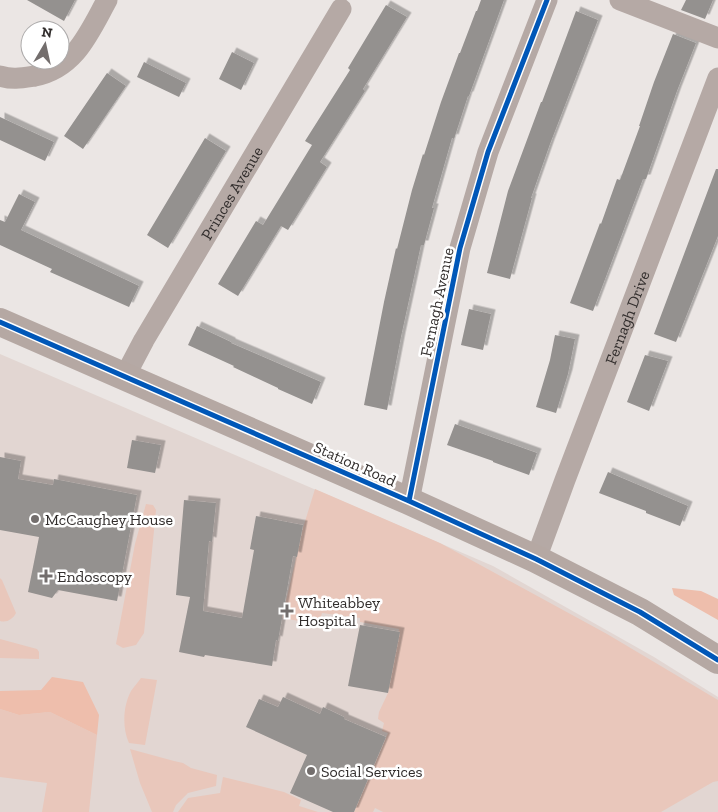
<svg xmlns="http://www.w3.org/2000/svg" width="718" height="812" viewBox="0 0 718 812" font-family="'Zilla Slab',serif">
	<defs>
		<filter id="shadow"><feDropShadow dx="4.5" dy="-4.5" stdDeviation="0" flood-color="#0004"/></filter>
	</defs>
	<rect width="100%" height="100%" fill="#ebe6e4"/>
	<!-- built -->
	<path fill="#e2d6d2" d="M0,354L493,566L654,657L718,697V812H0Z"/>
	<!-- green -->
	<path fill="#e9c7bb" d="M315,489L440,543L607,634L718,700V781L713,782L661,812H383L375,808L373,812H354L388,733L382,731L384,723L378,719L379,712L388,693L399,629L360,622V618L322,613L319,623L316,624L282,618L303,528Z
		M146,504L153,505L156,510L144,633L136,645L123,648L116,644L135,544Z
		M0,578L2,580L16,613C13,619 7,623 0,621Z
		M0,639L37,649L39,652V659L0,658Z
		M141,678L157,680L145,745L129,743C122,728 123,706 131,691C134,687 138,682 141,678Z
		M0,709L19,715L50,712L97,735L89,812H42L47,783L0,777Z
		M130,749L174,761L183,763L191,768L217,775L216,786L188,793L176,805L173,812H152L140,783Z
		M223,777L284,792L301,800L299,806L318,812H178L188,798L220,793Z"/>
	<!-- forest -->
	<path fill="#eebeac" d="M672,588L701,591L718,599V620L674,595Z
		M52,677L83,682L99,715L97,735L50,712L19,715L0,709V691L41,690Z"/>
	<!-- building -->
	<path fill="#94918f" filter="url(#shadow)" d="M27,0H75L64,21Z
		M481,0H504L469,96H468L454,139L452,138L432,208H434L424,245H421L401,337L387,410L364,405L384,302L396,248L397,249L412,190L423,154L424,155L441,102L459,53H460L476,11H477Z
		M686,0H713L705,19L681,10Z
		M386,5L407,17L363,89L365,91L320,162L327,167L288,230L281,226L238,296L218,284L256,221L263,225L312,145L305,141L350,70L348,68Z
		M576,11L598,20L550,144L531,198H532L510,279L487,273L508,191L541,102H542Z
		M673,34L696,43L677,91L646,179H643L593,311L570,303L600,223L601,224L617,179L620,180L640,126H639L654,82Z
		M232,52L254,63L241,90L219,79Z
		M144,62L186,83L179,97L137,77Z
		M107,73L126,86L83,149L64,136Z
		M0,117L54,142L45,161L0,140Z
		M205,138L226,151L168,248L147,235Z
		M716,169H718V236L676,342L654,334Z
		M19,194L35,202L21,230L139,286L129,307L50,272L52,269L0,245V220L5,222Z
		M469,309L491,314L483,350L461,345Z
		M197,326L231,342V343L321,382L312,404L278,389V388L233,367L234,366L188,345Z
		M555,335L575,339L568,374L556,413L536,407L550,360Z
		M645,355L668,361L649,411L627,402Z
		M455,424L537,453L529,475L493,462V461L447,445Z
		M132,440L161,445L155,473L127,468Z
		M0,457L21,461L18,479L53,485L54,479L137,495L117,601L58,590L52,598L28,592L39,537L0,530Z
		M608,472L688,506L680,526L646,513V511L599,493Z
		M184,500L216,503L212,542L209,541L203,611L242,618L254,550L250,549L256,516L303,525L297,557L293,556L278,641L276,640L272,666L205,655L204,657L179,652L190,597L176,595Z
		M360,625L400,632L388,693L348,686Z
		M283,697L320,714L323,707L344,717V719L386,737L354,812H333L290,793L307,755L246,727L259,699L278,707Z"/>
	<g fill="none" stroke-linecap="round" stroke-linejoin="round">
		<!-- minor -->
		<g stroke="#b5a9a5" stroke-width="21">
			<path d="M620,0L718,38"/>
			<path d="M0,76C12,80 22,78 35,76C75,68 89,33 107,0"/>
			<path id="s1" d="M125,376L144,340L341,9"/>
			<path d="M409,501L460,248L488,152L547,0"/>
			<path id="s2" d="M536,559L565,480L718,78"/>
		</g>
		<!-- secondary -->
		<path stroke="#b5a8a3" stroke-width="28" d="M0,322L409,501L536,559L640,612L718,660"/>
		<defs>
			<path id="cycleway" d="M0,322L409,501L536,559L640,612L718,660
				M409,501L460,248L488,152L547,0"/>
		</defs>
		<!-- cycleway casing -->
		<use href="#cycleway" stroke="#fff" stroke-width="8"/>
		<!-- cycleway -->
		<use href="#cycleway" stroke="#0057b8" stroke-width="5"/>
	</g>
	<!-- markers -->
	<g fill="#736e6d" stroke="#fff" stroke-width="2">
		<circle cx="35" cy="519" r="5"/>
		<path d="M43.5 568.5h5v5h5v5h-5v5h-5v-5h-5v-5h5z"/>
		<path d="M284.5 603.5h5v5h5v5h-5v5h-5v-5h-5v-5h5z"/>
		<circle cx="311" cy="771" r="5"/>
	</g>
	<g text-anchor="middle" dominant-baseline="central" stroke-width="5" stroke-linejoin="round" paint-order="stroke">
		<!-- street labels -->
		<g font-size="16" fill="#322e2d" stroke="#fff">
			<text stroke="none"><textPath href="#s1" startOffset="212">Princes Avenue</textPath></text>
			<text transform="translate(437 302) rotate(-78)">Fernagh Avenue</text>
			<text stroke="none"><textPath href="#s2" startOffset="258">Fernagh Drive</textPath></text>
			<text transform="translate(355 464) rotate(24)">Station Road</text>
		</g>
		<!-- poi labels -->
		<g font-size="16" fill="#322e2d" stroke="#fff" text-anchor="start">
			<text x="45" y="519">McCaughey House</text>
			<text x="57" y="576">Endoscopy</text>
			<text x="298" y="602">Whiteabbey<tspan x="298" dy="18">Hospital</tspan></text>
			<text x="321" y="771">Social Services</text>
		</g>
	</g>
	<!-- north arrow -->
	<g transform="translate(45 45) rotate(9)"><circle r="24" fill="#ffffff" stroke="#adabab"/>
	<path d="M0-4L9 19L0 12L-9 19Z" fill="#736e6d"/>
	<text y="-8" font-size="14" font-weight="bold" text-anchor="middle" fill="#322e2d">N</text>
	</g>
</svg>
